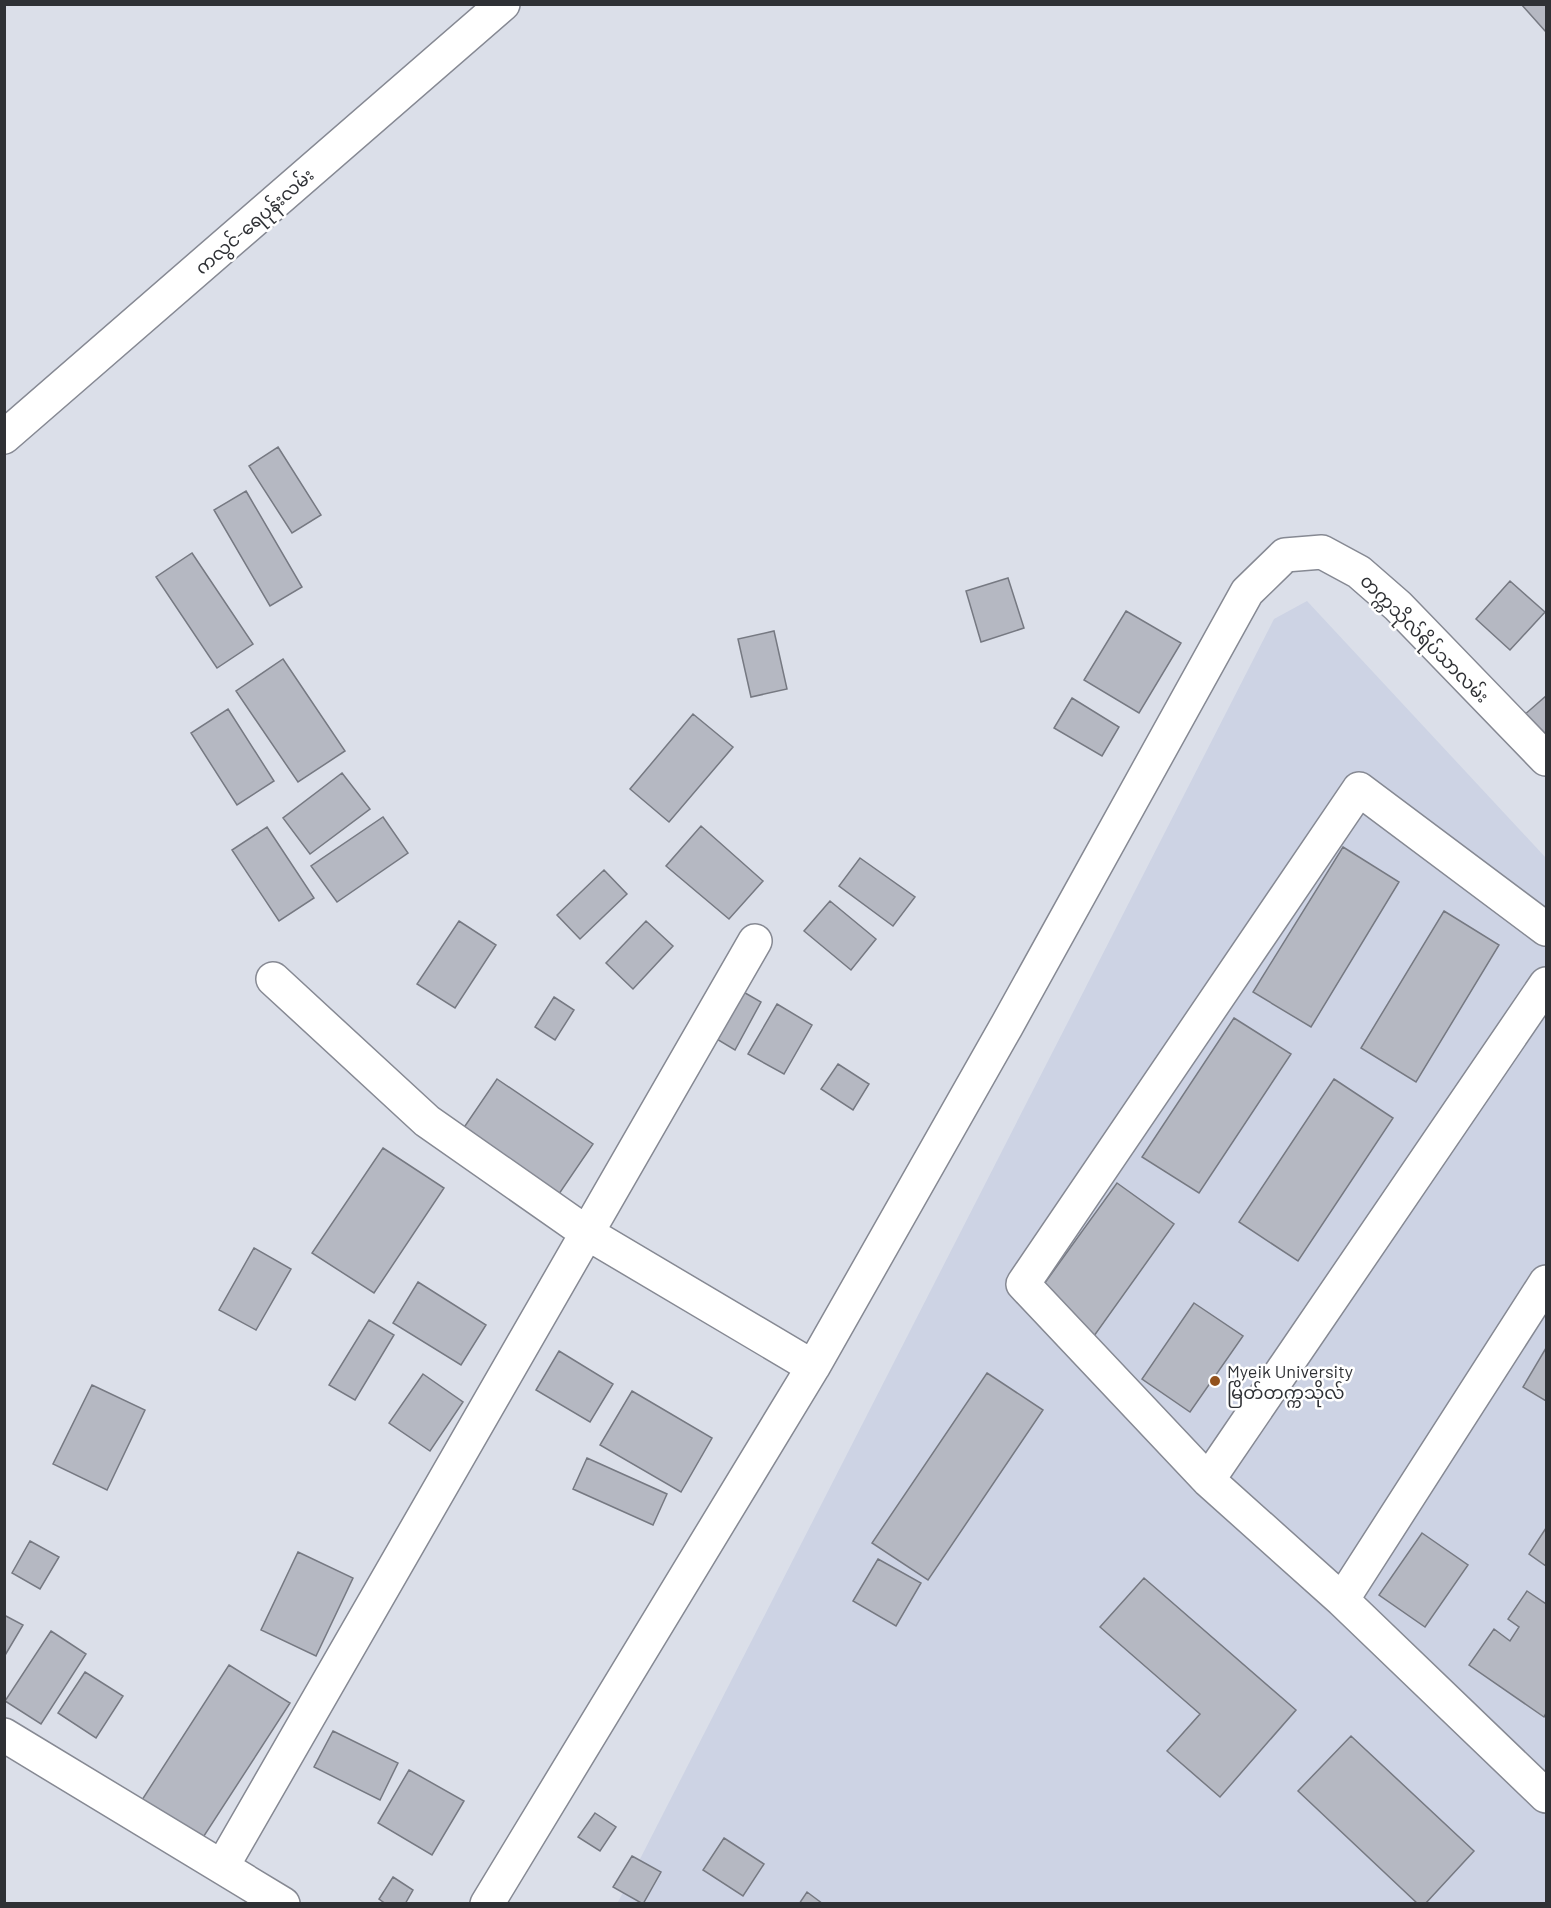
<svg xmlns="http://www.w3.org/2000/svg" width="1551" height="1908" viewBox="0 0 1551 1908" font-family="Barlow,'Noto Sans Myanmar',sans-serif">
	<rect width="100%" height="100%" fill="#dbdfe9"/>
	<!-- built -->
	<path fill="#cdd3e4" d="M1307,601L1546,858V1903L617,1904L1274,619Z"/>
	<!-- building -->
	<path fill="#b5b8c2" stroke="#767982" stroke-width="1.5" d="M1521,4H1546V32Z
		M278,447L321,515L292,533L249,466Z
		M246,491L302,587L270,606L214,510Z
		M192,553L253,644L217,668L156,577Z
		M1008,578L1024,628L981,642L966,591Z
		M1510,581L1545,612L1510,650L1476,619Z
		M1126,611L1181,643L1139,713L1084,680Z
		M774,631L787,689L751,697L738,639Z
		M283,659L345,751L298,782L236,691Z
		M1546,696V743L1523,716Z
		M1072,698L1119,727L1102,756L1054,728Z
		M228,709L274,781L237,805L191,733Z
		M693,714L733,747L669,822L630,789Z
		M342,773L370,809L310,854L283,818Z
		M383,817L408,853L337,902L311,866Z
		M701,826L763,881L729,919L666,866Z
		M267,827L314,898L279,921L232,850Z
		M1343,847L1399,882L1311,1027L1253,992Z
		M860,858L915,897L893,926L839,886Z
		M604,870L627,894L580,939L557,915Z
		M830,901L876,939L851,970L804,931Z
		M1444,911L1499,945L1416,1082L1361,1048Z
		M459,921L496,945L455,1008L417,984Z
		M646,921L673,946L633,989L606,963Z
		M740,990L761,1002L735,1050L715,1038Z
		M554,997L574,1010L555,1040L535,1027Z
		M777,1004L812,1025L784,1074L748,1054Z
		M1234,1018L1291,1054L1199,1193L1142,1157Z
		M838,1064L869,1084L853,1110L821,1089Z
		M497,1079L593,1144L546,1213L450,1148Z
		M1334,1079L1393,1118L1298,1261L1239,1222Z
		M383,1148L444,1188L374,1293L312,1253Z
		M1117,1183L1174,1224L1084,1350L1026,1309Z
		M254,1248L291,1269L256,1330L219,1310Z
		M418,1282L486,1325L461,1365L393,1323Z
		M1194,1303L1243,1336L1190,1412L1142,1379Z
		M369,1320L394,1335L355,1400L329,1385Z
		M1546,1348V1401L1523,1387Z
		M559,1351L613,1384L590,1422L536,1390Z
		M987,1373L1043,1410L928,1580L872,1543Z
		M423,1374L463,1402L430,1451L389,1423Z
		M92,1385L145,1410L107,1490L53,1464Z
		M632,1391L712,1438L681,1492L600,1445Z
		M587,1458L667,1494L653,1525L573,1489Z
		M1546,1528V1566L1529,1554Z
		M1422,1533L1468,1565L1425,1627L1379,1595Z
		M30,1541L59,1557L40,1589L12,1573Z
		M298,1552L353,1578L316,1656L261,1630Z
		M878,1559L921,1583L896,1626L853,1601Z
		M1144,1578L1296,1710L1220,1797L1167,1751L1200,1714L1100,1627Z
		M1527,1591L1546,1604V1713L1544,1717L1469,1665L1494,1629L1510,1641L1519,1627L1508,1619Z
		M4,1615L23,1625L4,1657Z
		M51,1631L86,1654L41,1724L5,1701Z
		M229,1665L290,1703L191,1856L131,1817Z
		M85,1672L123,1696L96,1738L58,1713Z
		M333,1731L398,1763L380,1800L314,1767Z
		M1351,1736L1474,1851L1425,1904H1418L1298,1791Z
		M409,1770L464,1801L432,1855L378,1823Z
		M595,1813L616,1827L600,1851L578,1837Z
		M724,1838L764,1864L743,1896L703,1870Z
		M632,1856L661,1872L643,1904L613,1887Z
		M393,1877L413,1890L405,1904H386L379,1899Z
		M807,1892L823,1904H799Z"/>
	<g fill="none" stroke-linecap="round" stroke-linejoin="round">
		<defs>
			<path id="minor" d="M4,437L503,4
				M1546,929L1359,789L1023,1284L1208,1480L1342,1600L1546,1796
				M273,979L427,1121L587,1233L813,1367
				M1208,1480L1546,984
				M1342,1600L1546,1282
				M4,1735L283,1904
				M222,1867L755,941
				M487,1904L813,1367L1006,1027L1247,592L1285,555L1322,552L1359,572L1398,606L1546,759"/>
		</defs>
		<!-- minor casing -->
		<use href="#minor" stroke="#868993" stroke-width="36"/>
		<!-- minor -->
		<use href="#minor" stroke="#fff" stroke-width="33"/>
	</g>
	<!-- markers -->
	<circle fill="#92511c" stroke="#fff" stroke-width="2" cx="1215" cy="1381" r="6"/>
	<g text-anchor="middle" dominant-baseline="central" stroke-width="5" stroke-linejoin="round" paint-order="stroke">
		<!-- street labels -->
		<g font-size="18" fill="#2f3135" stroke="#fff">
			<text transform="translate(254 221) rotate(-41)">ကလွင်-ရေပုန်းလမ်း</text>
			<text transform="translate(1425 638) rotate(45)">တက္ကသိုလ်ရိပ်သာလမ်း</text>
		</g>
		<!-- poi labels -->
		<g font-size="18" fill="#2f3135" stroke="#fff" text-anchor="start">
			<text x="1227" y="1371">Myeik University<tspan x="1227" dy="21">မြိတ်တက္ကသိုလ်</tspan></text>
		</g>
	</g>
	<!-- border -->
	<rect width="1551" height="1908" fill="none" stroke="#2f3135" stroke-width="12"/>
</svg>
